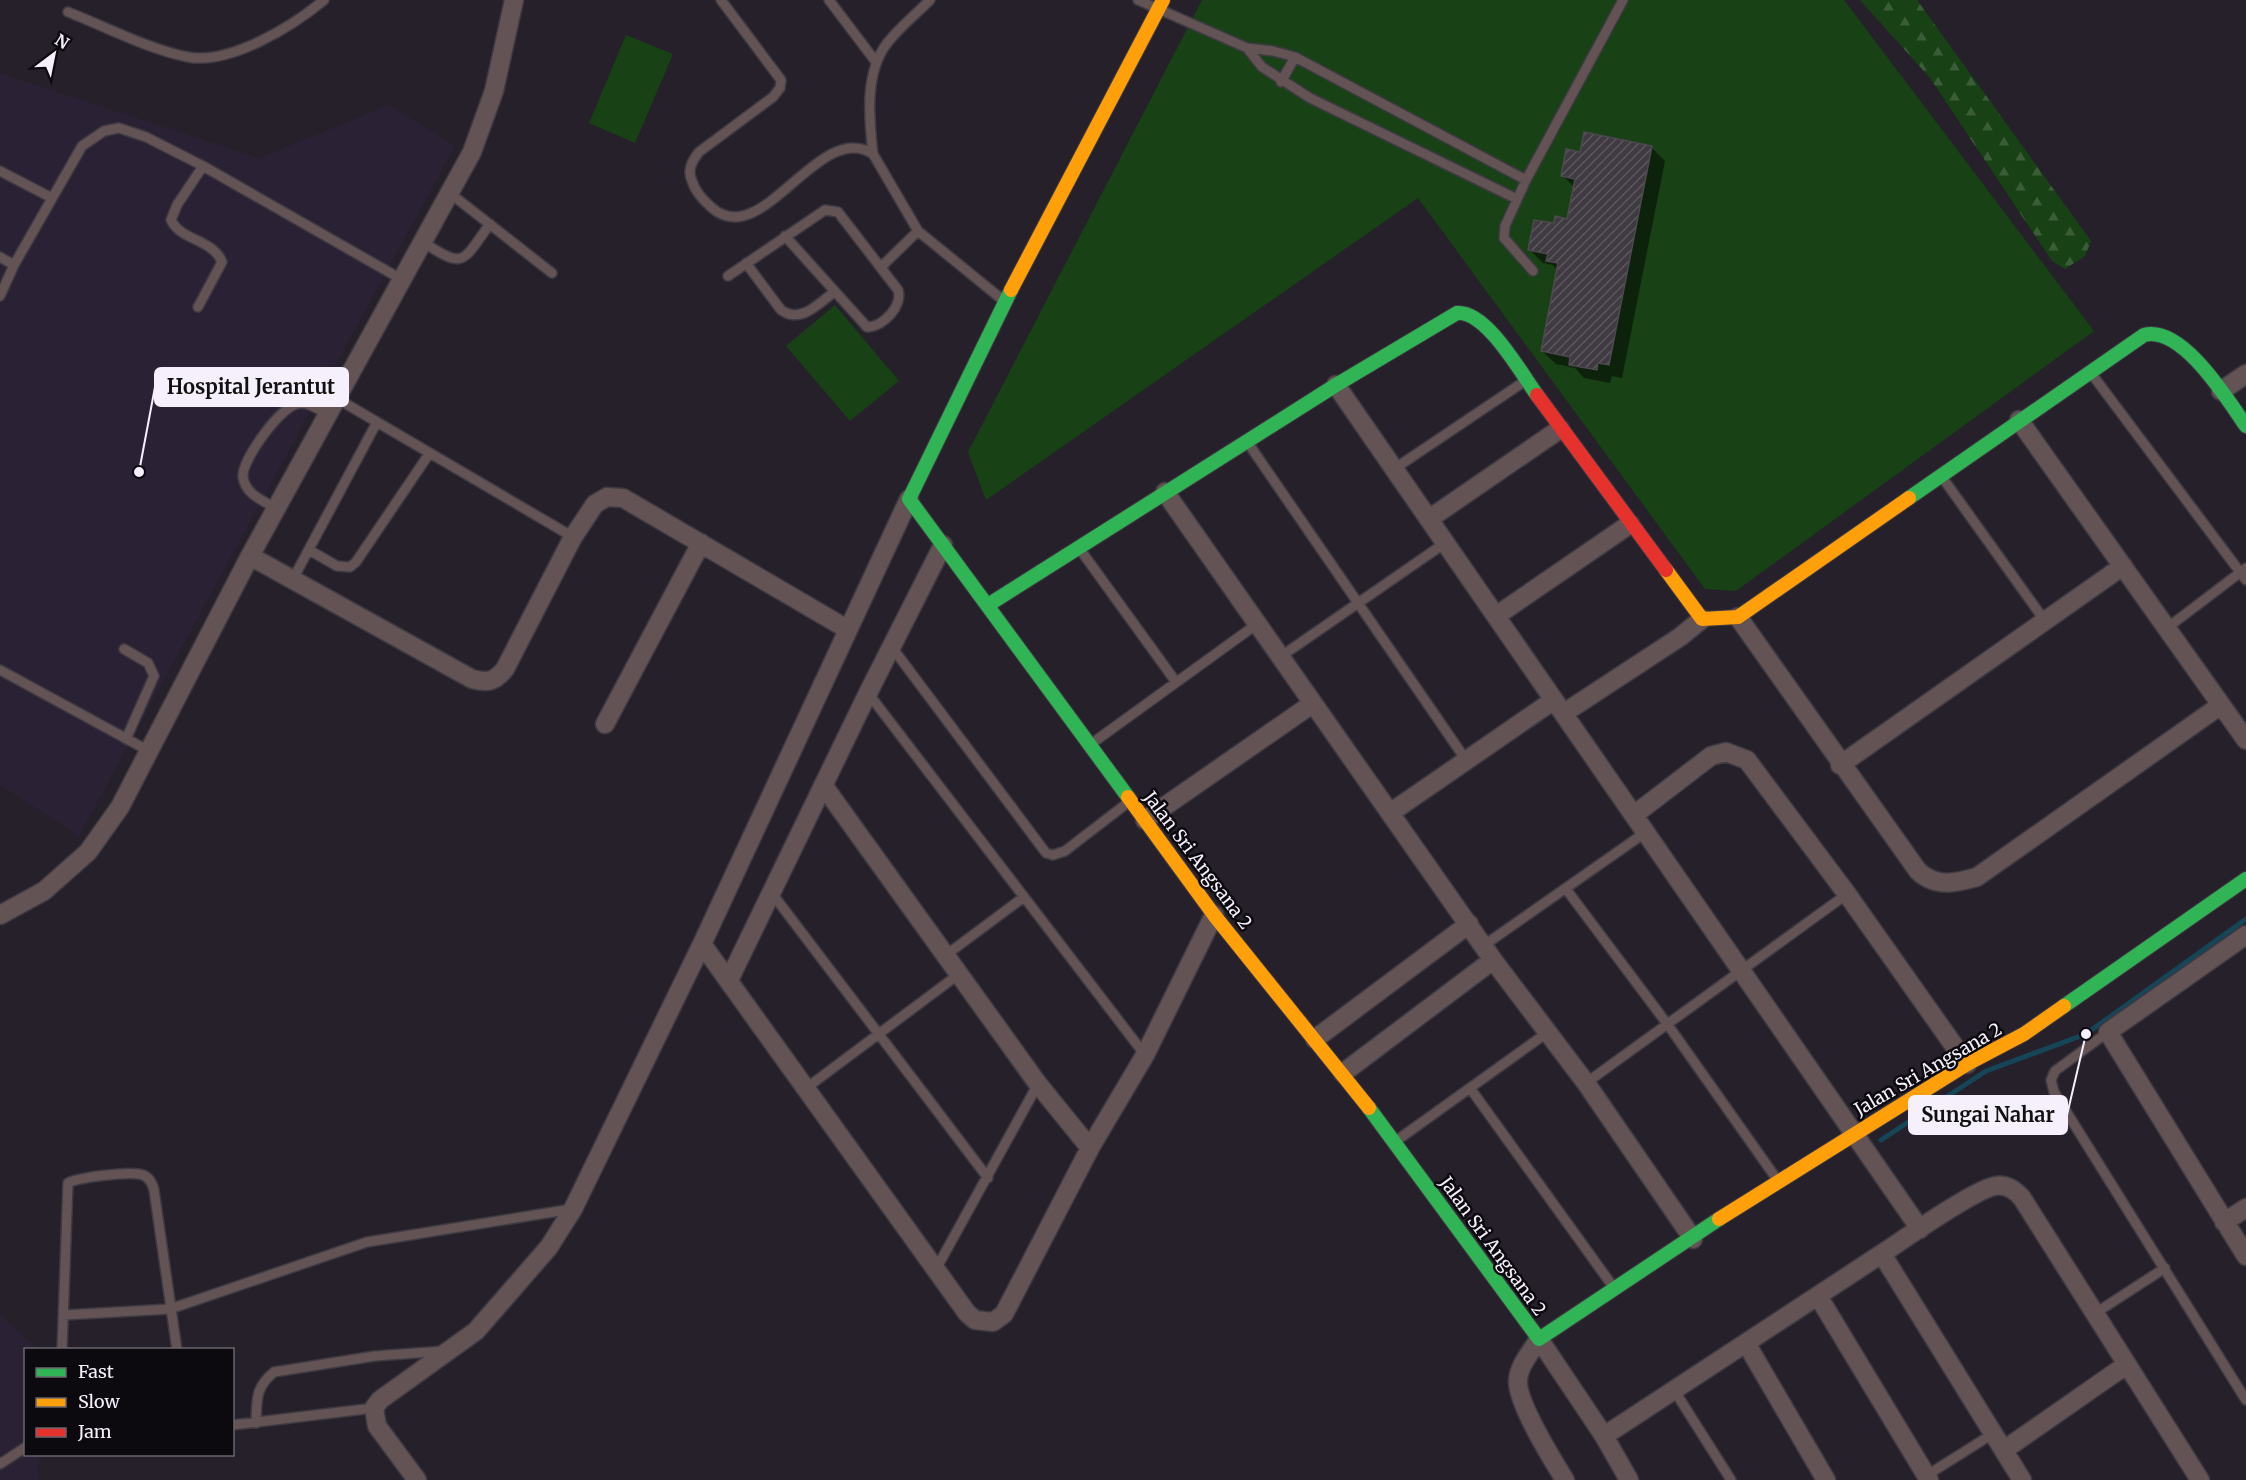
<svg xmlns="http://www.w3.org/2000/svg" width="2246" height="1480" viewBox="0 0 2246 1480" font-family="Merriweather,serif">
	<defs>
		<pattern id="forest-firs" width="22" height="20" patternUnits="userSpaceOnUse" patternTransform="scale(1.5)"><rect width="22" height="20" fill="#184115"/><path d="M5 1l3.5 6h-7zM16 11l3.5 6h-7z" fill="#3a5d38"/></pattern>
		<pattern id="building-hatch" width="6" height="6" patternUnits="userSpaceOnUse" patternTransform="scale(1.5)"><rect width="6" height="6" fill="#3f3a41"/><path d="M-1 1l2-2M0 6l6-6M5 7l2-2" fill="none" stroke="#5b575d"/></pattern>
	</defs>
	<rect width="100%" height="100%" fill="#25202a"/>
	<!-- built -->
	<path fill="#2a2135" d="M0,73L259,158L389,105L455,146L79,836L0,785Z
		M0,1315L38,1349L26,1350V1454L39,1455L38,1477L42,1480H0Z"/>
	<!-- forest -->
	<path fill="url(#forest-firs)" d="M1860,0H1917L2091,241L2085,256L2065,269L2052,261L1930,78Z"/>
	<!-- pitch -->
	<path fill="#184115" d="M1202,0H1844L2094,331L1736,591L1705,589L1418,198L986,500L968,452Z
		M626,35L673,54L635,143L589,123Z
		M835,305L899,381L850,421L786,346Z"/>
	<!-- shadow -->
	<path fill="#0007" d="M1651,147L1665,161L1622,378L1612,376L1610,383L1584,378L1575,368L1556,364L1542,351L1558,271L1553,265L1543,263L1529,249L1555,225L1568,220L1575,188L1563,176L1581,154Z"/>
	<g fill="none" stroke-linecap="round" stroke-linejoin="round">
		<!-- stream -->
		<path stroke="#174558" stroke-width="5" d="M1881,1140L1986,1071L2086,1034L2246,919"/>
	</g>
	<!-- building -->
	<path fill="url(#building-hatch)" stroke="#4e4950" stroke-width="1.5" d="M1584,132L1652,146L1609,365L1598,363L1597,370L1569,365L1570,357L1541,351L1558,263L1546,261L1548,254L1528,250L1534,220L1554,223L1555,216L1567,219L1575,179L1561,176L1566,149L1580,152Z"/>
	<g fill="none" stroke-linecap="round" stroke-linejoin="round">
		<defs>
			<path id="lane" d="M721,0L781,80L780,88L773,97L699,152C692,161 687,170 692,181C695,191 703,200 711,207C762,254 819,118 873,154L918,231L1004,301
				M829,0L876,62
				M1138,0L1247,48L1273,51L1295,57L1526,180
				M68,12C104,26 150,50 188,57C230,65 293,26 324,0
				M1247,48L1262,67L1310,98L1517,199
				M1281,82L1295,57
				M873,154C869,119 864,72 888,42C900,27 916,14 930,0
				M0,171L52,198
				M451,194L552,273
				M423,242C465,270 462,262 490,224
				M0,257L14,265
				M746,263L781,310C801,324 818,304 834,292
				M881,267L918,231
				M1533,271L1504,238L1505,226L1526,180L1623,0
				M728,276L825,210L838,212L898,290C903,306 883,327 867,327L785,236
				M0,296L14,265L82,146L104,131L119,128L146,137L203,166L401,279
				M198,307L222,262C213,239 181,241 171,220L177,205L203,166
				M2091,373L2246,580
				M336,398L573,537
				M1248,443L1466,760
				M1394,469L1525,381
				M1942,477L2045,621
				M276,508C263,501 245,494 243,477C241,461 280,407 297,404C308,401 317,409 327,414
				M1079,548L1176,682
				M309,550L337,566L350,567L356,562L429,454
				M293,579L377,422
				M2167,628L2246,568
				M891,646L1046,853L1053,855L1065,851L1130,801
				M124,649L148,663L154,676L126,739
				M1280,657L1445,543
				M0,670L149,751
				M868,693L1145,1055
				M1091,744L1257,624
				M1566,889L1668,1025L1776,1178
				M771,892L988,1178
				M1483,946L1646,832
				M946,955L1024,897
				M2108,1032L2055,1071L2051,1080L2054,1092L2246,1400
				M1586,1083L1847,894
				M1470,1088L1614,1288
				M805,1089L959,974
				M1396,1141L1548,1032
				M935,1271L1038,1084
				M2094,1314L2165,1268
				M64,1315L170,1309L367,1242L572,1209
				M62,1350L68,1183C79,1177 126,1172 139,1174C148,1175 152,1182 154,1190L177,1350
				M1674,1390L1731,1480
				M256,1423C257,1399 255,1388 274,1372L375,1356L444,1351
				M232,1425L374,1408
				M0,1464L26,1447
				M1924,1477L1994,1433"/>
			<path id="street" d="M1336,385L1920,1229
				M2221,391L2246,374
				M2019,420L2246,740
				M1165,492L1493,960L1586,1083L1693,1239
				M1429,519L1560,429
				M250,556L472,679C488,683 494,682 505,669L573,537L595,504L607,497L623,498L847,629
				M1496,616L1630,524
				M1738,617L1918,871C1936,888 1956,883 1977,877L2221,705
				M1564,713L1680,637L1702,619
				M605,724L701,543
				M1840,765L2123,566
				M823,785L1038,1084L1090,1148
				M1390,813L1554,700
				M1634,815L1711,756L1726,752L1747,760L1847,894L1967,1064
				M1145,820L1312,704
				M0,915L44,891L88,852L120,807L250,556L472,152L494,91L514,0
				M2246,935L2108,1032L2246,1256
				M702,944L967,1313L975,1320L993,1322L1004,1314L1090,1148L1145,1055L1214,915
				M729,980L868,693L943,545
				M1315,1039L1469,924
				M1343,1073L1493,960
				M2224,1222L2246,1208
				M1882,1254L2022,1480
				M1818,1296L1929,1480
				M1746,1343L1826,1480
				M1604,1436C1699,1374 1794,1311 1889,1249C1910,1235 1974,1190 1995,1186C2006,1184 2015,1190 2022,1198L2200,1480
				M2004,1450L2126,1365
				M417,1480L377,1426L374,1408L380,1400L476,1331L549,1247L573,1209L702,944L909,499
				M1565,1480C1553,1461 1516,1401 1518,1380C1519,1365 1531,1352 1539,1339L1604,1436L1629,1480"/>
			<path id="fast" d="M1011,290L909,499L1128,797
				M1909,498L2144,335C2182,325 2227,399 2246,426
				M988,605L1336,385L1457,313C1486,310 1521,373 1537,395
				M2064,1006L2246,879
				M1369,1108L1539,1339L1719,1219"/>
			<path id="slow" d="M1011,290L1163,0
				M1666,570L1702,619L1738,617L1909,498
				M1128,797L1214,915L1369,1108
				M1719,1219L1967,1064L2024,1034L2064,1006"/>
			<path id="jam" d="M1537,395L1666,570"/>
		</defs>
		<!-- lane casing -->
		<use href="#lane" stroke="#3e3a42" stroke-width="12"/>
		<!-- street casing -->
		<use href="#street" stroke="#3e3a42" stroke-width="21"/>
		<!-- fast casing -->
		<use href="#fast" stroke="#3e3a42" stroke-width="16"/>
		<!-- slow casing -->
		<use href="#slow" stroke="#3e3a42" stroke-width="16"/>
		<!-- jam casing -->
		<use href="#jam" stroke="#3e3a42" stroke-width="16"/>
		<!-- lane -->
		<use href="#lane" stroke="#635355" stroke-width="9"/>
		<!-- street -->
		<use href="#street" stroke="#635355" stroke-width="18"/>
		<!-- fast -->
		<use href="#fast" stroke="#30b455" stroke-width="14"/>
		<!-- slow -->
		<use href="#slow" stroke="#ff9f0a" stroke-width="14"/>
		<!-- jam -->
		<use href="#jam" stroke="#e5322d" stroke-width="14"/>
	</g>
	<g text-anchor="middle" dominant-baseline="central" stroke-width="5" stroke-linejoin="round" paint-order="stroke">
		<!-- street labels -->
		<g font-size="18" fill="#f5f0fb" stroke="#0c090f">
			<text transform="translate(1198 860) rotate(53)">Jalan Sri Angsana 2</text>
			<text transform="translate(1928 1069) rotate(-30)">Jalan Sri Angsana 2</text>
			<text transform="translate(1493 1246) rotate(54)">Jalan Sri Angsana 2</text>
		</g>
	</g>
	<!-- callouts -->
	<path fill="none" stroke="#f5f0fb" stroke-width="2" d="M139 472L155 387M2086 1034L2067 1115"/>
	<g fill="#f5f0fb" stroke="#0c090f" stroke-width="2">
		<circle cx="139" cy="472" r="6"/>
		<circle cx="2086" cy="1034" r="6"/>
	</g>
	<g fill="#f5f0fb" stroke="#f5f0fb" stroke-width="2">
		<rect x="155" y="368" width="193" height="38" rx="6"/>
		<rect x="1909" y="1096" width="158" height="38" rx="6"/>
	</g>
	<g font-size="20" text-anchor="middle" font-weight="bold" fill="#111">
		<text x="251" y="394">Hospital Jerantut</text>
		<text x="1988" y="1122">Sungai Nahar</text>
	</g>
	<!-- legend -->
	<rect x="24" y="1348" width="210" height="108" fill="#0c090f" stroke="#69656d" stroke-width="1.5"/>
	<rect x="36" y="1368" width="30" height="9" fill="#30b455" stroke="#69656d" stroke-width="1.5"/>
	<text x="78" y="1378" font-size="18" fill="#f5f0fb">Fast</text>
	<rect x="36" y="1398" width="30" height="9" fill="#ff9f0a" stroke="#69656d" stroke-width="1.5"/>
	<text x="78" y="1408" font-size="18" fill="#f5f0fb">Slow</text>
	<rect x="36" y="1428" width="30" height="9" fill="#e5322d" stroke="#69656d" stroke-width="1.5"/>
	<text x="78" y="1438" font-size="18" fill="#f5f0fb">Jam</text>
	<!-- north arrow -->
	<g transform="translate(54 54) rotate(32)" stroke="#0c090f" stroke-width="4.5" paint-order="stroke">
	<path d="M0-4.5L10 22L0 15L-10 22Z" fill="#f5f0fb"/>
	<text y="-9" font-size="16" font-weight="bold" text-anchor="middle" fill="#f5f0fb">N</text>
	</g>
</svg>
